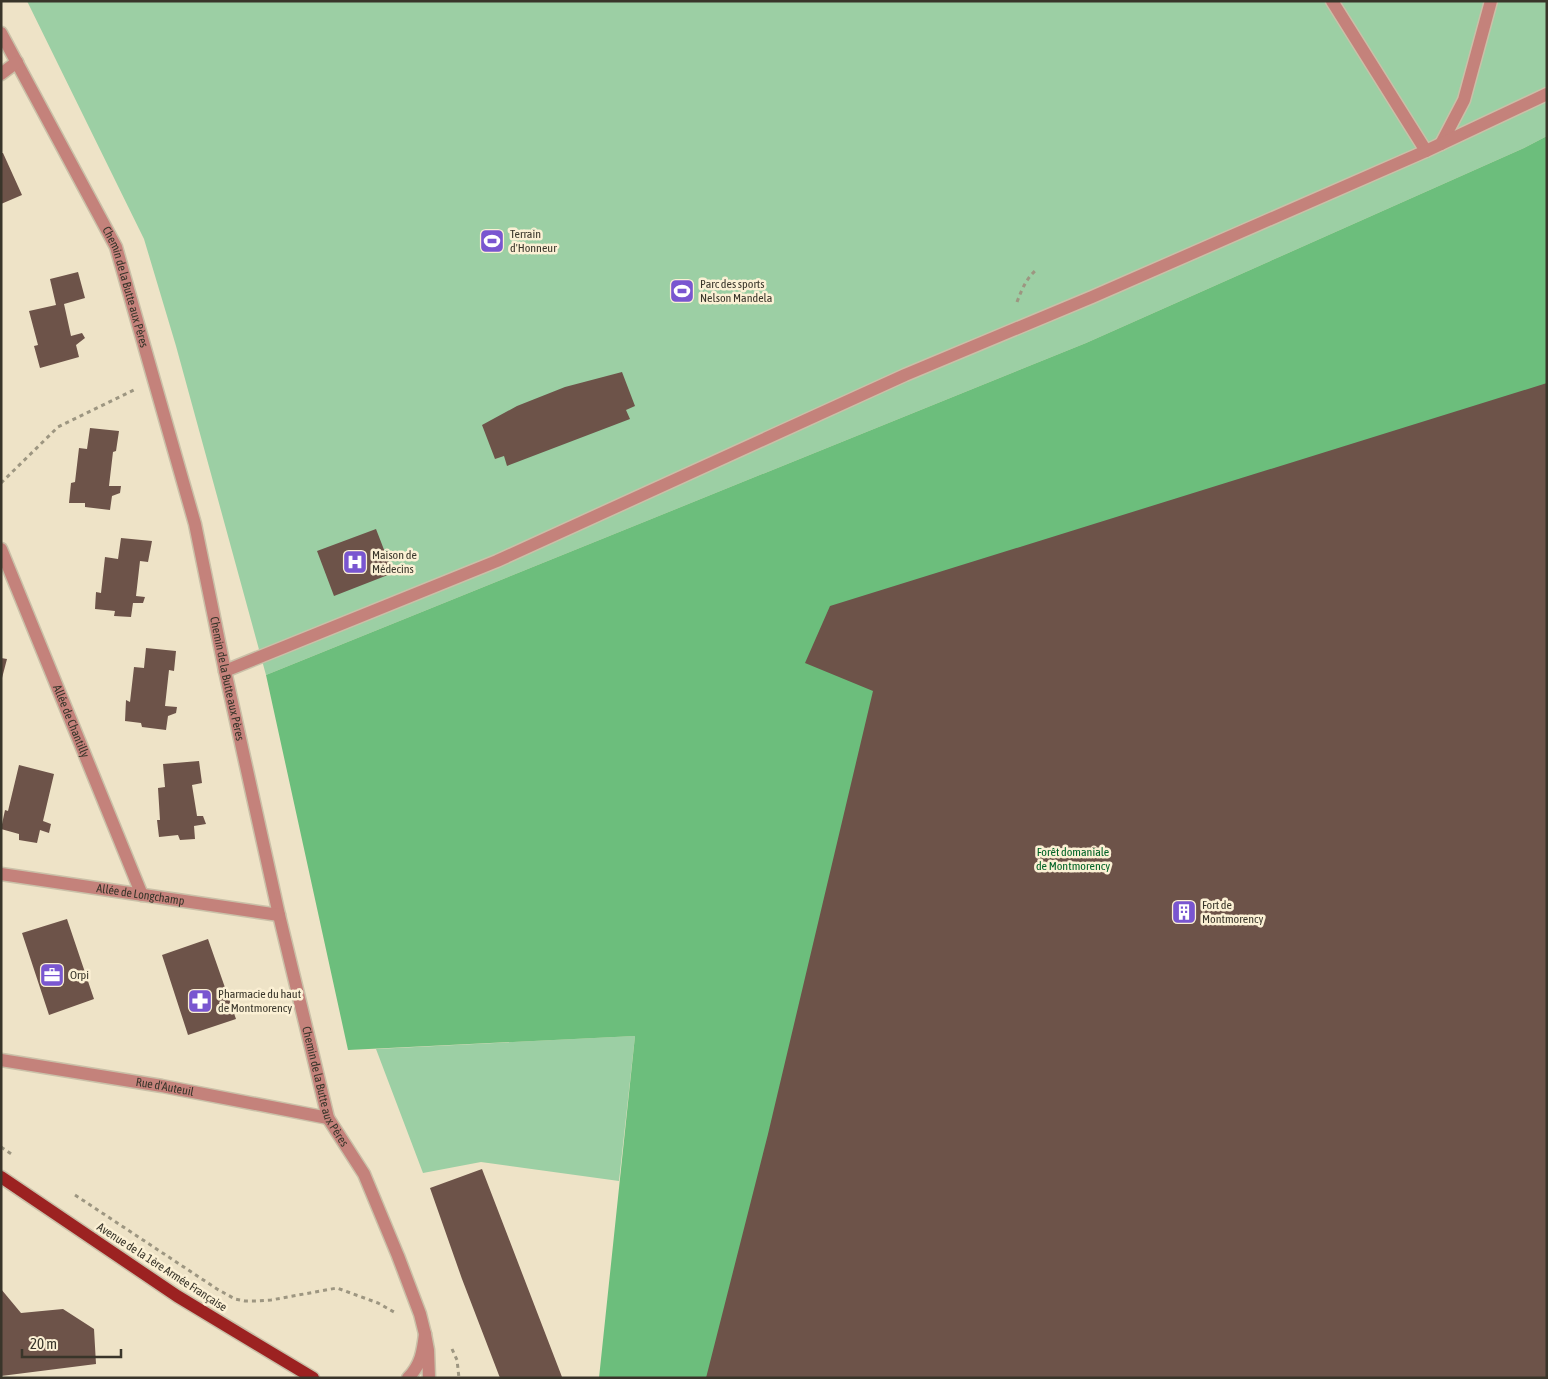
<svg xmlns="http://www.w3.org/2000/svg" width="1548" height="1379" viewBox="0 0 1548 1379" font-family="'Asap Condensed',sans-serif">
	<rect width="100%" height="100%" fill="#eee3c7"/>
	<!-- green -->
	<path fill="#9ccfa4" d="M27,1H1547V136L1524,148L1086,343L266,675L176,346L144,239Z
		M635,1036L619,1181L481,1162L423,1173L376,1049Z"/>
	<!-- forest -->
	<path fill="#6cbe7c" d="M1547,136V1378H599L635,1036L348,1050L266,675L1086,343L1524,148Z"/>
	<!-- building -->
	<path fill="#6d5349" d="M1,153H3L22,195L1,204Z
		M78,272L85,298L64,304L71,336L82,333L85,338L76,345L79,357L40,368L34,346L38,345L29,311L56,305L50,279Z
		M622,372L635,406L626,410L630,419L507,466L504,456L495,459L482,425L517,406L565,387Z
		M1547,383V1378H706L768,1134L873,691L805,663L830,606Z
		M90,428L119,431L116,451L113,452L109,486H121L120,493L112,496L110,510L85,507V503H69L71,483L75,482L79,448L87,449Z
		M376,529L393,573L334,596L317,551Z
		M121,538L152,541L148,562L140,561L136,596L145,597L143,603H133L131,617L114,616L115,611L95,609L96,592L101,593L105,557L118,559Z
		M146,648L176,651L174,671L169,670L165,706L177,707L176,713L168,716L166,730L142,727L141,723L125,721L126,700L130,702L134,667L144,668Z
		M1,658L7,659L2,678H1Z
		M199,761L202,783L192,785L197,816H203L206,824L194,826L195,839L180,840L178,835L159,837L157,820H160L158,788L165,787L163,764Z
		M19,765L54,774L43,821L51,824L49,833L40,830L37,843L19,840V834L1,829L5,810L8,811Z
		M67,919L94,999L49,1015L22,933Z
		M208,939L236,1019L188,1035L162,955Z
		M482,1169L562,1377L560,1378H500L462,1279L430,1188Z
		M1,1289L21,1313L63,1309L94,1329L96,1364L1,1376Z"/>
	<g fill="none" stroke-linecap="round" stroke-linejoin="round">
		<defs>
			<g id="minor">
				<path d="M1332,1L1426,151"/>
				<path id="s1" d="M1,33L116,247L195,524L225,671L279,915L328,1118L364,1174L398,1256L420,1314L425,1334"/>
				<path d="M1,74L17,62"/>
				<path d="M1441,144L1464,100L1491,1"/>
				<path id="s2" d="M1,549L142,895"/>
				<path d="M225,671L497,561L905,375L1092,297L1426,151L1547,94"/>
				<path id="s3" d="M1,874L279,915"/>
				<path id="s4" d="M1,1060L162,1086L328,1118"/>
				<path d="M408,1378C421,1365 423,1351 425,1334L428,1350L429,1378"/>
			</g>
			<path id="major" d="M1,1177L177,1296L313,1378"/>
		</defs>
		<!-- minor casing -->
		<use href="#minor" stroke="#cac0a8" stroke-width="15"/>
		<!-- major casing -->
		<use href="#major" stroke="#cac0a8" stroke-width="15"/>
		<!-- path -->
		<path stroke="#9d9681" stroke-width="3" stroke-dasharray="4 4" stroke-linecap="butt" d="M1017,302C1022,289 1026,279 1036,270
			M1,483L58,427L134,390
			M1,1147L13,1155
			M75,1195L217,1289L235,1299L245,1301H256L271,1300L337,1288L378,1303L394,1312
			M452,1349L457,1360L459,1378"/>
		<!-- minor -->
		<use href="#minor" stroke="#c4827b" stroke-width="12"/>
		<!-- major -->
		<use href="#major" stroke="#9c2221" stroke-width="12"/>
	</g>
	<!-- icons -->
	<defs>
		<symbol id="stadium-square" viewBox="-11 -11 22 22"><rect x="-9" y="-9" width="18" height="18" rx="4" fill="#7956d0" stroke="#fbf0d4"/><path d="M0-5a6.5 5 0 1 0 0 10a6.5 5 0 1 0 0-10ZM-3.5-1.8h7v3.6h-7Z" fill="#fff"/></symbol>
		<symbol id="hospital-square" viewBox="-11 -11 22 22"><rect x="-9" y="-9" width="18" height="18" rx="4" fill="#7956d0" stroke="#fbf0d4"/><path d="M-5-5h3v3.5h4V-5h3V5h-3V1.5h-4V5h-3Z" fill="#fff"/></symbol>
		<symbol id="building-square" viewBox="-11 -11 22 22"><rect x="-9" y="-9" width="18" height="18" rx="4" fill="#7956d0" stroke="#fbf0d4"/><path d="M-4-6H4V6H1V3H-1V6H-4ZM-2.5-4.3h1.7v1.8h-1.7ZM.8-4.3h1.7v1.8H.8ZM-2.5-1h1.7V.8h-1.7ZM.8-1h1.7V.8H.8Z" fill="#fff"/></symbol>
		<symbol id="office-square" viewBox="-11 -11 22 22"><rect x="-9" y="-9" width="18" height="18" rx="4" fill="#7956d0" stroke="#fbf0d4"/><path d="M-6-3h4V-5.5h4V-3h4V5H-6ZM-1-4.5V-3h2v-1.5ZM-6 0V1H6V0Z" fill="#fff"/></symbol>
		<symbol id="pharmacy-square" viewBox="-11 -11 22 22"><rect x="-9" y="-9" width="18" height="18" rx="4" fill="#7956d0" stroke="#fbf0d4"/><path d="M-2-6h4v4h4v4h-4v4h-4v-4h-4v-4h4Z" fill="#fff"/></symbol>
	</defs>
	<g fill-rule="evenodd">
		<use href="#stadium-square" x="478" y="227" width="28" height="28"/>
		<use href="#stadium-square" x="668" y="277" width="28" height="28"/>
		<use href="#hospital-square" x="341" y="548" width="28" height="28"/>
		<use href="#building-square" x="1170" y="898" width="28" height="28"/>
		<use href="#office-square" x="38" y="961" width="28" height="28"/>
		<use href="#pharmacy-square" x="186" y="987" width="28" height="28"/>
	</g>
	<g text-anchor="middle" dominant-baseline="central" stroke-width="5" stroke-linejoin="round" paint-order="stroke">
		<!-- poi labels -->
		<g font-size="12" fill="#39352a" stroke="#fbf0d4" text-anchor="start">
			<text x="510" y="234">Terrain<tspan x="510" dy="14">d'Honneur</tspan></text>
			<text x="700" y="284">Parc des sports<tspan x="700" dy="14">Nelson Mandela</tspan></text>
			<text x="372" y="555">Maison de<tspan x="372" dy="14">Médecins</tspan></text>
			<text x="1202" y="905">Fort de<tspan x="1202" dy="14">Montmorency</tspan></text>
			<text x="70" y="975">Orpi</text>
			<text x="218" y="994">Pharmacie du haut<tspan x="218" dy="14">de Montmorency</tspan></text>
		</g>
		<!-- street labels -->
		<g font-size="12" fill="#39352a" stroke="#fbf0d4">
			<text stroke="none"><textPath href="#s1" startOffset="284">Chemin de la Butte aux Pères</textPath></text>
			<text stroke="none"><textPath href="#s1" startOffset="689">Chemin de la Butte aux Pères</textPath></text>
			<text stroke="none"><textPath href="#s2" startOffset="186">Allée de Chantilly</textPath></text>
			<text stroke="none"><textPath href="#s3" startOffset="141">Allée de Longchamp</textPath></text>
			<text stroke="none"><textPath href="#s1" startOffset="1109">Chemin de la Butte aux Pères</textPath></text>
			<text stroke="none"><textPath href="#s4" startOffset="166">Rue d'Auteuil</textPath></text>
			<text transform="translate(162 1267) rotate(33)">Avenue de la 1ère Armée Française</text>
		</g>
		<!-- park labels -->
		<g font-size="12" fill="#006326" stroke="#fbf0d4">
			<text x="1073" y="852">Forêt domaniale<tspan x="1073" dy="14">de Montmorency</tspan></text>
		</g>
	</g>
	<!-- border -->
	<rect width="1548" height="1379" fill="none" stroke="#39352a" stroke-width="5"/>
	<!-- scale -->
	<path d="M22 1349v8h99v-8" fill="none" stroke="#39352a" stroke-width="2.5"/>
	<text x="30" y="1349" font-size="15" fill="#39352a" stroke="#fbf0d4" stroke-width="4" paint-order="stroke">20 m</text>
</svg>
